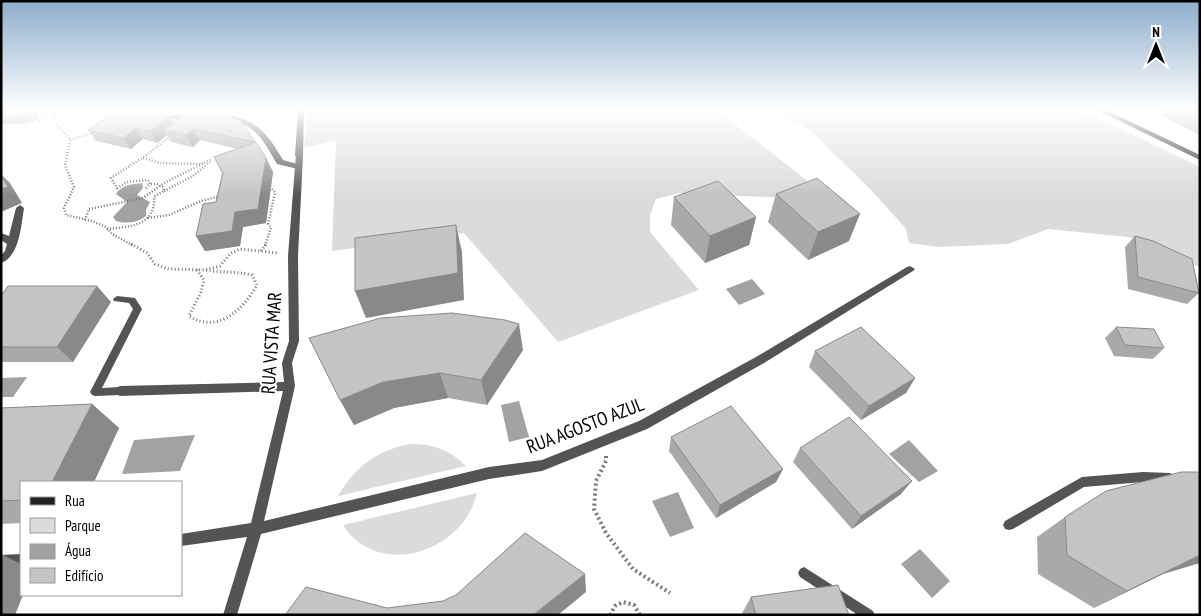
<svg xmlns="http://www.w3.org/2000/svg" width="1201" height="616" viewBox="0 0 1201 616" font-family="'PT Sans Narrow',sans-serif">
	<rect width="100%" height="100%" fill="#fff"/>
	<!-- green -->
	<path fill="#dbdbdb" d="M309,110H717L819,190L787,198L679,193L656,199L650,215V232L699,290L558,342L464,233L332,251L336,140L304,148Z
		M777,110H1081L1200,167V267L1128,237L1048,229L1008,244L938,247L909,243L906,229L873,192L811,131Z
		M409,444C433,444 449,449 466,466L338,496C355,467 376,451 409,444Z
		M477,493C474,503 471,512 464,521C434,560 372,570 343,525Z"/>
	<!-- water -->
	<path fill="#a2a2a2" d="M30,112L38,113L39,119C27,124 14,125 1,124V113L12,115Z
		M142,183L143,188L137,195L150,202L146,210V216C137,223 127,224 116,221L113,217L127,202L116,194C121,185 133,184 142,183Z
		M752,279L765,294L739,305L726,289Z
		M27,377L13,397H1V378Z
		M519,401L529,437L509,442L501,405Z
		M195,435L180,471L122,474L134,440Z
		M909,440L938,471L919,482L889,454Z
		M678,492L694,528L670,537L652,501Z
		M920,549L950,581L932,598L901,564Z"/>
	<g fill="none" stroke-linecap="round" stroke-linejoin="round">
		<!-- path-far2 -->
		<path stroke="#767676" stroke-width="2.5" stroke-dasharray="1 2" stroke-linecap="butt" d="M2,110L6,112L39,110L43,113L50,110
			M54,110L57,126L69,137L70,141L65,165L74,187L64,208L66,215L92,221L106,227L112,234L134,246
			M39,121L44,116L43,113
			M70,140L93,133
			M143,158L160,163L203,164
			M146,188L150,184L148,180L127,182L117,188L111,178L145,156L172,135
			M164,191L193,176L210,162
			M89,209L143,198L164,183L212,159
			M148,218L169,215L201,201L221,196
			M85,220L89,209
			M107,229C129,227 156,226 154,197L164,191V188L157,184H150
			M265,246L271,227L268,224L275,192L268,185"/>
		<!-- path-far1 -->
		<path stroke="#767676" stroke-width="3" stroke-dasharray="1 2.5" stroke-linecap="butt" d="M131,244L147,253L155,264L169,269L205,270L220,266L231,253L240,249L278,253
			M261,251L266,244
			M197,270L204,280L201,292L189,316C218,334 243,310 257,285L252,275C235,271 222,273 206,270"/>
		<!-- path -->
		<path stroke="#767676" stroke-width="4" stroke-dasharray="2 3" stroke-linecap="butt" d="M606,456V461L596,481L594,509L606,533L633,569L670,593
			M610,615L615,606L623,602L634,605L640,615"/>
		<!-- lane -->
		<path fill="#545454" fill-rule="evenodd" d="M298,110H304L303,156L299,158L295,156Z
			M221,113C256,120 265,129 283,160L301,165V169H298L277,164C259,133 255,125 219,116V114Z
			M193,114L196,116L195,117L161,120L158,118L161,116Z
			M117,296L135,298L142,309L102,388L120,387L123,388L125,391L123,394L120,395L95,396L92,395L90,392L133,309L129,303L114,301L113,299Z
			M1143,472L1170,473L1174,475L1175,478L1174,481L1170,483L1143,482L1084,487L1013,529L1009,530L1005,529L1003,525L1005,521L1082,477Z
			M804,567L873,611L875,615H858L800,577L798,573L800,569Z"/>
		<!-- street -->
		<path fill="#545454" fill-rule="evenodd" d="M296,154H302L303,156L298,256L299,341L292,363L295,386L264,521L489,467L542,460L639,421L756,357L907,267L910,266L915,269L913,271L764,363L647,429L542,471L489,479L261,534L237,615H223L247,537L181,546V534L251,523L283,391L120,396L116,394L114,391L116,388L120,386L284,382L282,363L289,341L288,256Z
			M20,205L24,208C21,225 20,256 1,263V255L5,251L7,244L1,240V233L9,236L16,208Z
			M21,554V566L1,569V555Z"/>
		<!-- secondary -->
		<path fill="#212121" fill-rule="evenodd" d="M1097,110H1106L1200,155V160Z"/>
	</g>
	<!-- wall -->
	<path fill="#a9a9a9" d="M1150,110H1200V135Z
		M198,114H230L232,119L241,121L266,158L273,172L266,223L243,227L240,246L205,251L196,236L216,202L222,173L214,157L238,149L200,140L193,147L171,142L167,135L157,143L143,139L131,149L96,141L88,130L174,123Z
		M776,194L849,241L808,260L768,222Z
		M674,197L756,217L749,245L705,263L671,225Z
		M1135,236L1199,293L1187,304L1128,289L1125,247Z
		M1,296L111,302L73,362H1Z
		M1116,327L1164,348L1153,359L1114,356L1105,338Z
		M523,350L487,405L448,398L394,408L354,425L340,400Z
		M815,351L915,378L906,393L861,420L809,367Z
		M92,404L119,428L94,482H21V523L1,524V408Z
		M671,437L783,469L776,482L716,518L669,451Z
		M800,448L901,494L852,529L793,462Z
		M1065,517L1163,574L1094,608L1038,574L1037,537Z
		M751,597L849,615H741Z"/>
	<!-- shaded-wall -->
	<path fill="#898989" d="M170,116L176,127L164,130L167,135L157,143L150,131Z
		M136,128L143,139L131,149L123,138Z
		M194,129L200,140L193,147L186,135Z
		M266,158L273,172L266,223L243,227L240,246L205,251L196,236L235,212Z
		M1,174L10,183L22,203L1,212Z
		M860,214L849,241L808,260L818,232Z
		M756,217L749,245L705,263L710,236Z
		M456,225L462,252L464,300L366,318L355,291Z
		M97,286L111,302L73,362L57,347Z
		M519,324L523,350L487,405L481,380Z
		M440,373L448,398L394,408L354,425L340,400L383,382Z
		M915,378L906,393L861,420L869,406Z
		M92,404L119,428L94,482H52Z
		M783,469L776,482L716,518L720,505Z
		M912,481L901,494L852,529L861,516Z
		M1,554L21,564V595H23L15,615H1Z
		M1200,555V563L1163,574L1094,608L1127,591Z
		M585,574L586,592L558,615H533Z"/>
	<!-- building -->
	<path fill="#c4c4c4" stroke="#898989" d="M116,110H141L170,116L150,131L136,128L123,138L88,130Z
		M203,110H208L230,114L226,117L241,121L255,142L194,129L186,135L164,130L187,112L198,114Z
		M256,142L266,158L258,209L235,212L232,231L196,236L203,204L216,202L223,173L214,157Z
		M1,176L8,187L1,189Z
		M817,178L860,214L818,232L776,194Z
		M718,181L756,217L710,236L674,197Z
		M456,225L458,273L355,291V238Z
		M1135,236L1153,241L1192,259L1199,293L1138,277Z
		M8,286H97L57,347H1V296Z
		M452,313L505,320L519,324L481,380L440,373L383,382L340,400L309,338L381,318Z
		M861,327L915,378L869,406L815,351Z
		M1116,327L1154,329L1164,348L1125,345Z
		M92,404L52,482H21V500L1,501V408Z
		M731,406L783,469L720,505L671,437Z
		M849,417L912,481L861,516L800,448Z
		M1181,472H1200V555L1127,591L1067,555L1065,517L1106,491Z
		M525,533L585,574L533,615H285L306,587L387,608L443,601L456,595Z
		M838,585L849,615H756L751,597Z"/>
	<!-- sky -->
	<linearGradient id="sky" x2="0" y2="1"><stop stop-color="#8cadcc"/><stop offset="0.56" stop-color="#fff"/><stop offset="1" stop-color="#fff" stop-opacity="0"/></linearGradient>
	<rect width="1201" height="196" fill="url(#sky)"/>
	<g text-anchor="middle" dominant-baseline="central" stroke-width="4" stroke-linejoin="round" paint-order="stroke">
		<!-- street labels -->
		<g font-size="19" fill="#000" stroke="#fff">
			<text transform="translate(271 343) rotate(-86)">RUA VISTA MAR</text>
			<text transform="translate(585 425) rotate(-21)">RUA AGOSTO AZUL</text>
		</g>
	</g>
	<!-- border -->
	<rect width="1201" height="616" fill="none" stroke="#000000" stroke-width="5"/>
	<!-- legend -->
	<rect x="20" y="481" width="162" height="115" fill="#ffffff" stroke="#999999"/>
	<rect x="30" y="497" width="25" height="8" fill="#212121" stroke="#999999"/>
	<text x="65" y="506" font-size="15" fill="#000000">Rua</text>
	<rect x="30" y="518" width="25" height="15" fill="#dbdbdb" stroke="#999999"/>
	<text x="65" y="531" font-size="15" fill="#000000">Parque</text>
	<rect x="30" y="544" width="25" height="15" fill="#a2a2a2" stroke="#999999"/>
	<text x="65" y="556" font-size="15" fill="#000000">Água</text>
	<rect x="30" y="568" width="25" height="15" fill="#c4c4c4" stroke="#999999"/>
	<text x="65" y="581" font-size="15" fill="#000000">Edifício</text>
	<!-- north arrow -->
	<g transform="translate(1156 45)" stroke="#ffffff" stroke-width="4" paint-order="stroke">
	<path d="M0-4L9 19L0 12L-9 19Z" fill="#000000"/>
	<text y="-8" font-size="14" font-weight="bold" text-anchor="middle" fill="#000000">N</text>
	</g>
</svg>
